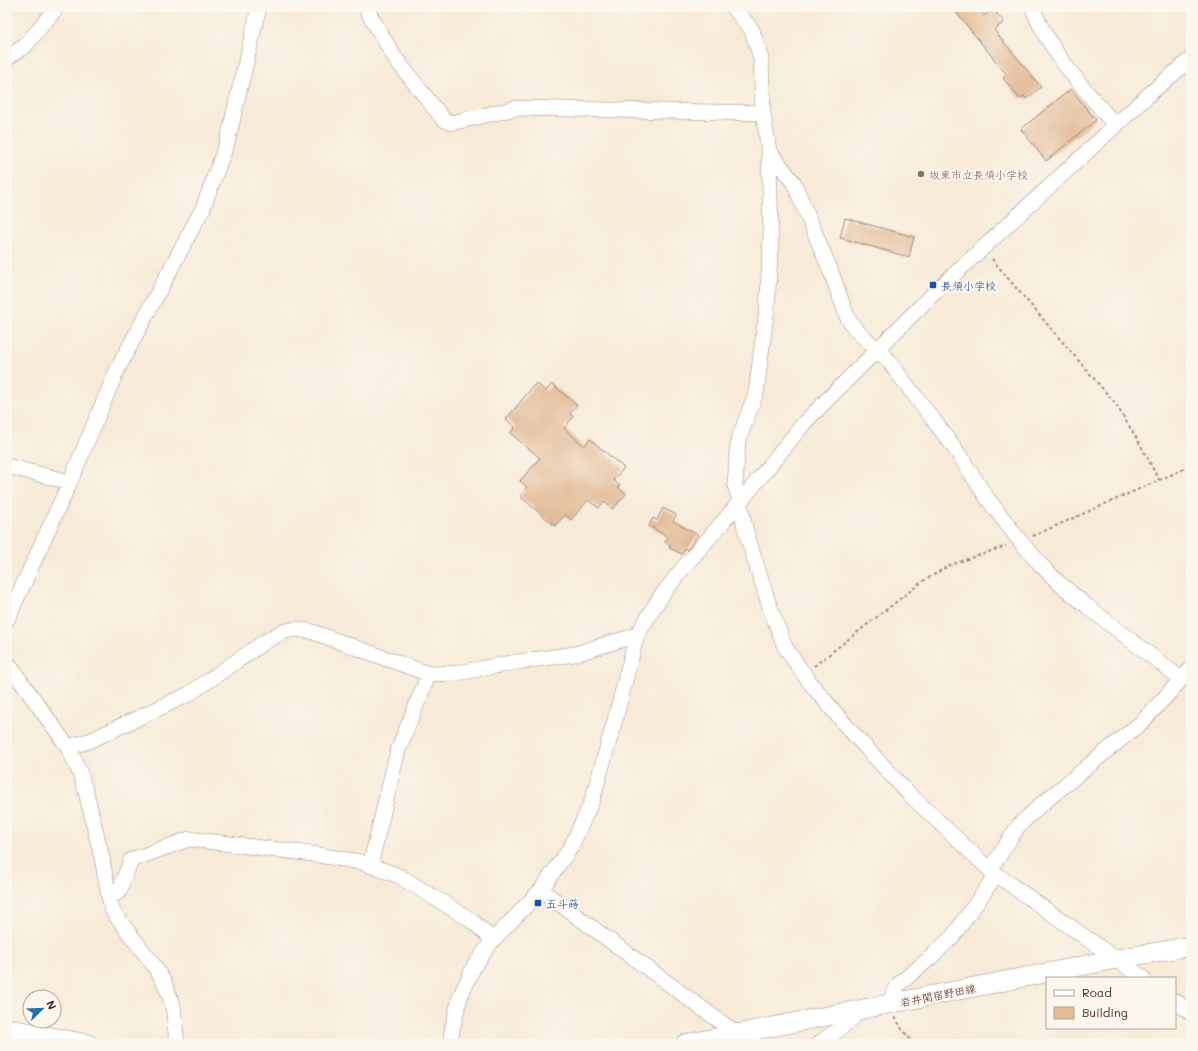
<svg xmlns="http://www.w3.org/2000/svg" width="1198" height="1051" viewBox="0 0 1198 1051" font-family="Mali,'Klee One',sans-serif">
	<rect width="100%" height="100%" fill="#fbf7ec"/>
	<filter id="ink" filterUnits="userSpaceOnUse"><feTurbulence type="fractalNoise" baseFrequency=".025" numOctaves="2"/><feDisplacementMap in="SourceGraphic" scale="8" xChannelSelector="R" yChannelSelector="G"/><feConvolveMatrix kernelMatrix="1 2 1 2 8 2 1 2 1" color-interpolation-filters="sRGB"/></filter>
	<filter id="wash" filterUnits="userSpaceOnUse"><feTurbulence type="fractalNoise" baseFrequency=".012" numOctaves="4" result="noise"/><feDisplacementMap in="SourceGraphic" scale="16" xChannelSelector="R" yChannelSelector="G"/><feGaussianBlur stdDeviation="0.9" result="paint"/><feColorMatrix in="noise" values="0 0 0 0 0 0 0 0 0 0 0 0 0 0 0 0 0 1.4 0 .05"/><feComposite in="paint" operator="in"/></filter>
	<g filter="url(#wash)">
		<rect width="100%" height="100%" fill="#f7ebd8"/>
		<g id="blocks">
			<!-- building -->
			<path fill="#e2ba94" d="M952,7H977L984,16L993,9L1004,22L994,30L1041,87L1026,99L1024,96L1020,99L1003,78L1007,75Z
				M1071,89L1096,120L1046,161L1021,129Z
				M845,218L914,237L909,257L840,238Z
				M536,383L546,391L552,384L577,405L570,413L573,417L564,428L584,446L590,439L624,468L613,480L620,486L618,487L626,494L613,509L604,502L599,508L588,500L571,520L565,515L555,526L520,496L527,487L520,481L540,458L510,433L515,427L506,419Z
				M663,508L676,515L673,521L698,535L687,550L685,548L682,554L669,548L671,545L665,542L668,537L649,526L653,518L657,520Z"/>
		</g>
	</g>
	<g filter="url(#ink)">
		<use href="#blocks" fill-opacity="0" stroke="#a08582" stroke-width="1"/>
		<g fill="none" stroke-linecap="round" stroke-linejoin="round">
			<defs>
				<path id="minor" d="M365,7L395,58L443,119L451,123L516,108L763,113
					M733,7L752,30L761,59L763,113L769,151L771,237L767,308L756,393L738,441L735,485L740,502L745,528L757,567L771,610L785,647L811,684L848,728L908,793L990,870L1143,978
					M1032,7C1050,53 1084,89 1116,126
					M7,58L25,46L57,7
					M769,151L794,183L831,272L848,319L857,331L887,359L954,447L987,498L1020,541L1040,564L1059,583L1088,607L1181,679
					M7,466L70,482
					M7,620L70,482L117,370L203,208L227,143L259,7
					M7,662L68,747L80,773L87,796L102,858L109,897L113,912L155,967L164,982L173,1005L177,1044
					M68,747L89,741L189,694L266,641L282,632L295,629L310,631L429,674L457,673L517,662L575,654L637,635
					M370,866L398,750L429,674
					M990,870L1019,825L1043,803L1142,722L1191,669
					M541,890L737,1034
					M109,897L119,892L131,860L189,839L312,854L361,862L399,876L471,920L493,940
					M1175,1001L1191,1013
					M889,1004L894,992L899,984L930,958L953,936L996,875
					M450,1044L452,1030L460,997L474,966L493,940L541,890L571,847L592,801L615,720L637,635L661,596L683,568L740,502L805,422L934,293L1155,89L1191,59
					M818,1044C833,1034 848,1024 860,1010"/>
				<path id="major" d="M7,1028L88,1044
					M685,1044L1117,959L1191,946"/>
			</defs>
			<!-- minor casing -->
			<use href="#minor" stroke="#a08582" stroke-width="16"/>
			<!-- major casing -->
			<use href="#major" stroke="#a08582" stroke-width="20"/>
			<!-- path -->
			<path stroke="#a08582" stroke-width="2" stroke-dasharray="3 3" stroke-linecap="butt" d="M992,259L1017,289L1115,403L1140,444L1159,480
				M1033,536L1191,466
				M814,666L923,581L950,565L1006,546
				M895,1017L902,1029L914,1044"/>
			<!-- minor -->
			<use href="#minor" stroke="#fff" stroke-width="15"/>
			<!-- major -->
			<use href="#major" stroke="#fff" stroke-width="19"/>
		</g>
	</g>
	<!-- markers -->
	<circle fill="#8d6e63" stroke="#fbf7ec" stroke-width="1.5" cx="921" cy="174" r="4"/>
	<g fill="#1a4fb4" stroke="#fbf7ec" stroke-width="1.5">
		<rect x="929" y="281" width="8" height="8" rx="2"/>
		<rect x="534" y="899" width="8" height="8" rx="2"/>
	</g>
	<g text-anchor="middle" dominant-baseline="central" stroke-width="4" stroke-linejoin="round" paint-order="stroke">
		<!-- education labels -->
		<g font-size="11" fill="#785e54" stroke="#fbf7ec" text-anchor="start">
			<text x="929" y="174">坂東市立長須小学校</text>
		</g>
		<!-- transit labels -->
		<g font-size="11" fill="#164399" stroke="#fbf7ec" text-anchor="start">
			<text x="941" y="285">長須小学校</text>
			<text x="546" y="903">五斗蒔</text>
		</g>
		<!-- street labels -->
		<g font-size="11" fill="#4a1f2b" stroke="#fbf7ec">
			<text transform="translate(938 995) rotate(-11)">岩井関宿野田線</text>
		</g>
	</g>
	<!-- margin -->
	<rect width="1198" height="1051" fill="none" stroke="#fbf7ec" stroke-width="24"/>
	<!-- legend -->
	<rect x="1046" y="977" width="130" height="52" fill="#fbf7ec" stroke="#b4a19f"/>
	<rect x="1054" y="990" width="20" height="6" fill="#ffffff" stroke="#b4a19f"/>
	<text x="1082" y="997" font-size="12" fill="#4a1f2b">Road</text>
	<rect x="1054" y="1007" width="20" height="12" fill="#e2ba94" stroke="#b4a19f"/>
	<text x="1082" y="1017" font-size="12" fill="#4a1f2b">Building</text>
	<!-- north arrow -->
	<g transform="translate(42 1009) rotate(67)"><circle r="19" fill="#fbf7ec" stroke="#b4a19f"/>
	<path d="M0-3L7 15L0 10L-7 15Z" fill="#1f6fb2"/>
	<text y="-6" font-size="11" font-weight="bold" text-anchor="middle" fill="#4a1f2b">N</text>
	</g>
</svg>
